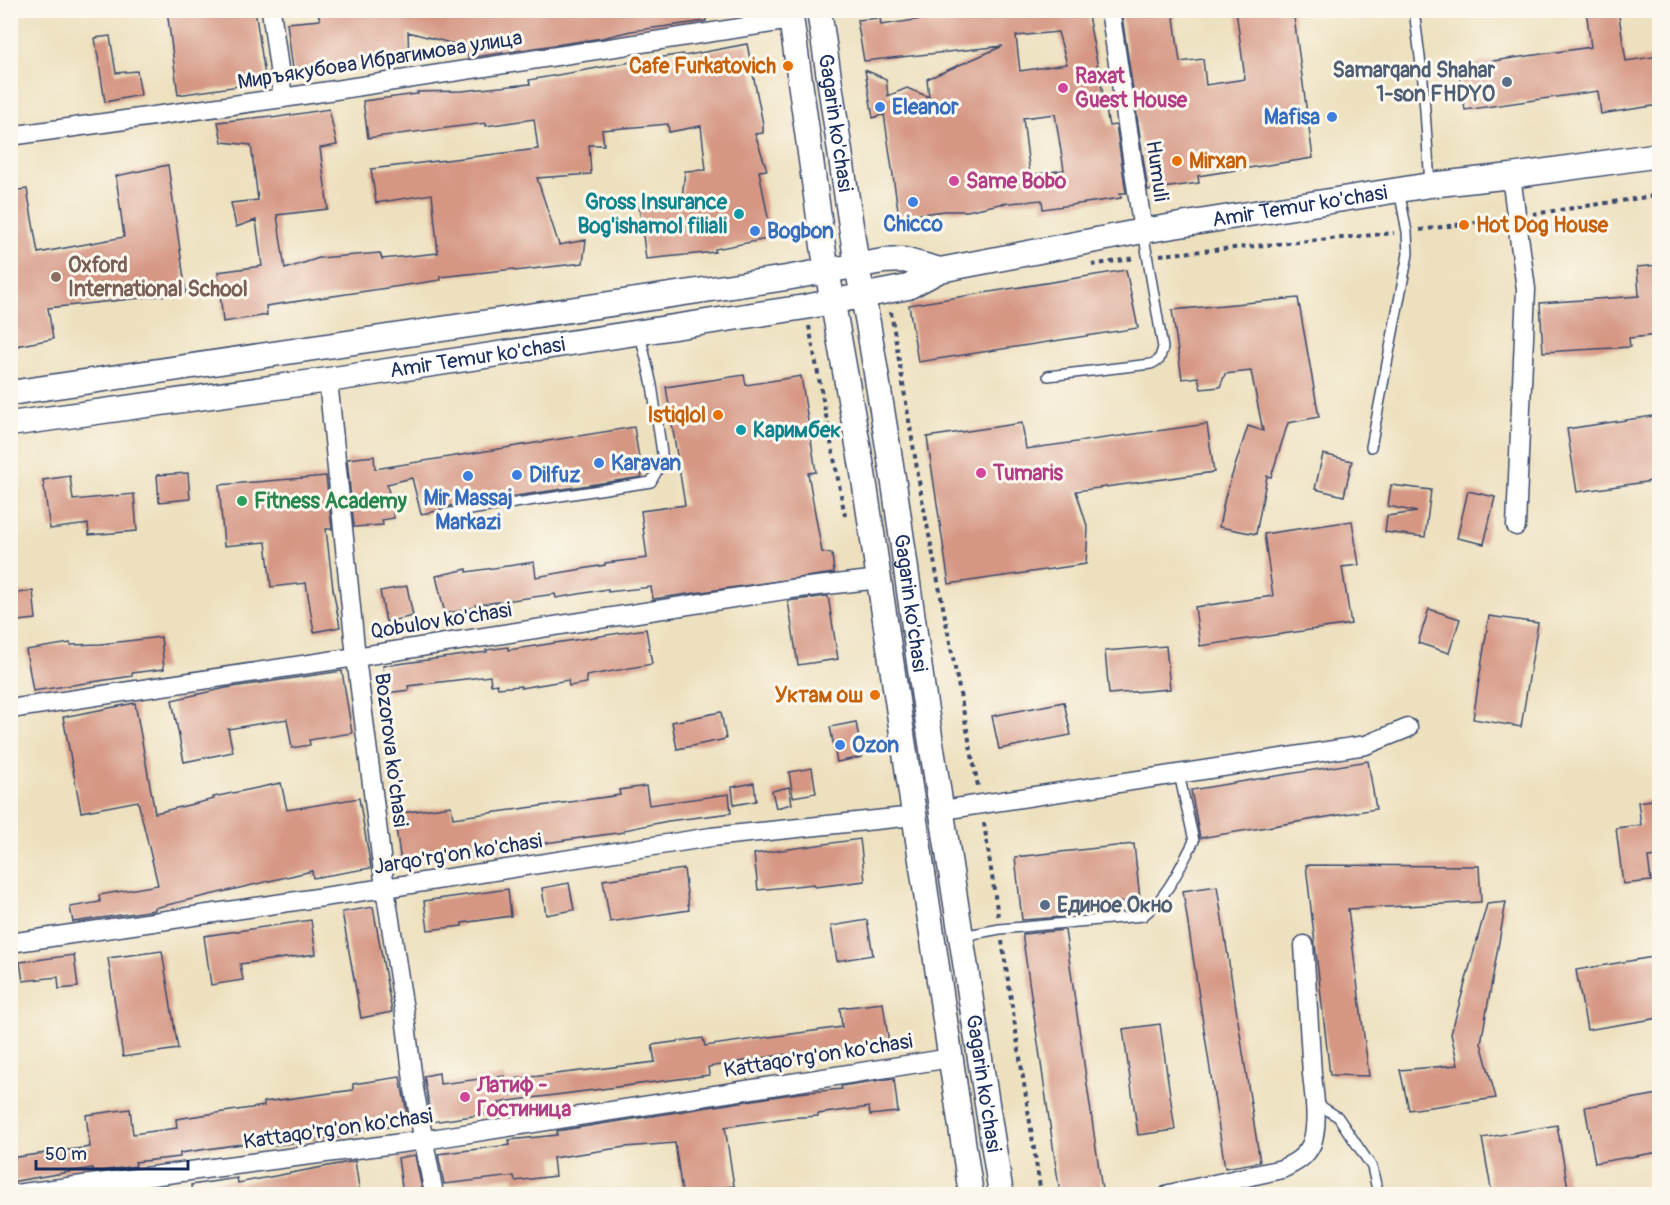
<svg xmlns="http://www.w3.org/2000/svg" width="1670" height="1205" viewBox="0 0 1670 1205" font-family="Pangolin,sans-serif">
	<rect width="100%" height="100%" fill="#fbf7ec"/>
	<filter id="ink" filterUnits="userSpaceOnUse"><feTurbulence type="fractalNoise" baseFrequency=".0167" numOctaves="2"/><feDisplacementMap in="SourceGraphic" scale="12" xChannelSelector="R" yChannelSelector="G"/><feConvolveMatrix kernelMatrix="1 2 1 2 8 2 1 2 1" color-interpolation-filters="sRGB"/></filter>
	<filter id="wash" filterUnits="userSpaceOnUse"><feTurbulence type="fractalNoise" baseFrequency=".008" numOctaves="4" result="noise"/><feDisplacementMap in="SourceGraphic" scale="24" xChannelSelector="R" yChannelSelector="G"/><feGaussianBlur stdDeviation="1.35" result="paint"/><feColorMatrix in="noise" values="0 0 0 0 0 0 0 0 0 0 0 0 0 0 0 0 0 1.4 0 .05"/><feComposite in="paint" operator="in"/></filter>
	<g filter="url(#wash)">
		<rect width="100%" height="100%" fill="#ede0be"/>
		<g id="blocks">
			<!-- building -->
			<path fill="#d59683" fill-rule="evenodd" d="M167,10H255L266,82L178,95Z
				M317,10H514V14L538,10H705L706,21L631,31L602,38L468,58L466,47L408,32L409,60L294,77L287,23L320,20Z
				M996,10H1087L1109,126L1116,125L1126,193H1120L1121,198L1043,209L1042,200L1000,204L967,211H945L899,217L884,114L873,118L865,70L886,79L888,96L907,88L929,97L927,79L1003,46L864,61L857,20L880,18L881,25L964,13ZM1058,32L1067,64L1020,71L1016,36ZM1055,114L1064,170L1030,175L1023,118Z
				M1121,10H1173L1180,62L1203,59L1206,85L1245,79L1236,10H1293L1313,158L1198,176L1199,183L1148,190Z
				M1586,10H1618L1626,61L1659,56V105L1601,114L1598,91L1465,110L1458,66L1591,47Z
				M110,36L116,73L137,71L141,95L105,102L95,38Z
				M747,44L763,124V133L755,134L767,170L759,171L772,238L715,249V252L646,259L639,205L681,207L685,171L706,170L701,126L669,132L668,124L602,130L604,145H589L591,174L537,178L559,245L586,240L583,263L515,271L514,269L440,277L441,280L266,306L267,315L223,322L218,272L262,266L256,220L236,227L231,203L258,200L251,145L222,142L218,122L271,116L272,118L329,109L337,145L320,148L328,209L277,215L285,269L319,258L380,253L382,259L438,253L432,194L376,203L371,169L538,149L534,119L486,126V123L368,138L363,101L418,94L417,92L462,91L530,84L529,80L637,61L683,54L684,56Z
				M168,165L186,293L48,308L53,339L10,347V191L27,189L38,253L124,237L116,176Z
				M1659,265V335L1629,338L1630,347L1543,352L1540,303L1639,296L1637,267Z
				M1126,270L1138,328L918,362L909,305Z
				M1298,298L1319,417L1288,423L1271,477L1267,476L1256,534L1219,527L1225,497L1248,426L1263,431L1251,371L1225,374L1220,387L1201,389L1198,377L1182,379L1172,310Z
				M744,375L746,385L801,376L816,472L808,473L822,552L832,554L834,573L653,599L651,587L608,592V589L556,598L555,594L475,605L476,607L445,614L436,576L467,569V572L534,562L536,577L605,565V563L647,558L641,511L685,505L666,387Z
				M1659,415V480L1577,492L1567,429Z
				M1022,423L1026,449L1207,424L1214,472L1076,491L1088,529L1086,564L949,584L927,437Z
				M634,427L642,477L443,507L438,511L421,514L412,478L387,484L394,518L382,520L383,525L354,527L347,459L374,456L375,469Z
				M1323,454L1352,461L1344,496L1315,489Z
				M188,473L190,499L159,502L157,475Z
				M70,476L73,500L134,494L137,531L89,535L88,524L50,529L43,480Z
				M326,476L332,529H326L333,589L340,627L314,632L306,583L271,587L266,542L224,546L219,485Z
				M1391,485L1431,490L1425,537L1385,532L1387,516L1417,512L1388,506Z
				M1468,491L1495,497L1484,544L1457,538Z
				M1352,521L1359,565L1342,567L1351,624L1200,646L1195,607L1273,596L1264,534Z
				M407,586L413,616L386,622L380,591Z
				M33,591L36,619L10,622V594Z
				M828,596L838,659L798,665L788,601Z
				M1429,609L1460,619L1449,653L1418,643Z
				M1489,616L1538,623L1521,727L1473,719Z
				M646,629L652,664L586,676L587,683L569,686L568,680L521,688V686L498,688L497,684L491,685L490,676L408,686L409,690L387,693L383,666L487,652L486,650L508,647V650L542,645Z
				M161,637L164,669L132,673V676L33,691L26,650L70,643L71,645L101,644Z
				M1166,646L1170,689L1109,694L1105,651Z
				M342,671L352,733L309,740L310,745L292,748L287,719L228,729L233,752L184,762L172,700L226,688Z
				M1064,702L1071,735L999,749L992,716Z
				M135,703L155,813L214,799L213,797L281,783L287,810L359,798L371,868L313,878L312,871L154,908L155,910L73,922L70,907L100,902L99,895L158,885L138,801L81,812L63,717Z
				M721,712L726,739L677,749L672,722Z
				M856,722L862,757L837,762L830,727Z
				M1368,761L1376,809L1200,838L1191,790Z
				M812,768L816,793L793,797L789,772Z
				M754,783L756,801L734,805L732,787Z
				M646,786L649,805L729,794L731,813L668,821L624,830V832L401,863L394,814L451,806L453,818L620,795L619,790Z
				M789,787L792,804L776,808L772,791Z
				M1659,799V856L1648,857L1651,881L1623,884L1616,828L1641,825L1638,802Z
				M860,839L865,881L815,887L814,884L758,890L754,854Z
				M1134,844L1140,900L1061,909L1063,917L1022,920L1015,857Z
				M1306,865L1479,866L1481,902L1348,909L1369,1076L1330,1075Z
				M684,869L689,910L610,922L603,880Z
				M569,883L574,910L546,915L542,888Z
				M1217,886L1260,1162L1225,1168L1183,891Z
				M508,889L511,916L462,923V926L428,930L424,901Z
				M1506,902L1481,1043L1496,1098L1409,1110L1400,1070L1458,1065L1451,1034L1487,904Z
				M373,907L392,1012L361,1018L342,912Z
				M311,920L316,954L240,964L243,980L211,985L204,936Z
				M867,920L873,955L837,961L831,926Z
				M1065,930L1102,1190L1071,1194H1060L1023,940V934Z
				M162,951L178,1049L123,1057L108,958Z
				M74,955L78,987L59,989L58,977L23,981L20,962Z
				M1659,956V1018L1587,1030L1576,970Z
				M883,1003L889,1044L787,1054L708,1067L709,1075L509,1101L499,1103L500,1112L432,1122L424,1076L439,1073L440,1084L505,1076L506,1080L655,1062L652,1045L703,1038L705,1046L842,1027L840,1008Z
				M1160,1024L1175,1130L1138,1135L1123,1029Z
				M400,1077L409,1124L359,1131L360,1134L270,1146L269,1140L180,1153V1157L135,1162L136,1166L93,1172V1168L10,1182V1158L90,1147L86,1115L130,1109L133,1134L177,1128L176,1119L264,1106V1102L353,1090V1084Z
				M894,1078L898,1112L870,1115L869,1107L818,1114V1116L787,1118L725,1127L734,1186L682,1193L675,1143L625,1147L553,1158L555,1176L515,1181L514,1176L444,1184L438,1154L510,1145L509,1140L557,1135V1131L798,1093L842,1089L841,1086Z
				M1659,1094V1152L1595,1163L1585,1107Z
				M1557,1125L1569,1194H1492L1482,1138Z
				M415,1155L423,1194H403L398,1158Z
				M355,1161L360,1194H192L191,1185L237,1178L238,1183Z"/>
		</g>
	</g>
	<g filter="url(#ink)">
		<use href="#blocks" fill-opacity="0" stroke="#3a4a6c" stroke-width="1.5"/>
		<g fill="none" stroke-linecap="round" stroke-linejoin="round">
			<defs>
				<path id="service" d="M1414,10L1423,81L1430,184
					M1048,376L1151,364L1159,360L1163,348L1143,231
					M1371,447L1408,254L1407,232L1399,190
					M444,514L651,482L663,460L652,385L640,334
					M962,936L1000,929L1143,916C1167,897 1180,868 1194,841L1179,774
					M1316,1103L1338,1117L1372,1167L1378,1194"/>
				<path id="minor" d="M271,10L283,98
					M1110,10L1143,231
					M10,136L283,98L791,20
					M1511,176L1526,289L1516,526
					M328,380L356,657L385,888L405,1016L414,1089L434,1194
					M10,709L356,657L791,589L880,579
					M943,810L1366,745L1408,728
					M10,943L385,888L711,837L914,816
					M15,1194L425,1140L951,1058
					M1169,1194L1282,1169C1295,1163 1306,1157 1312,1143C1319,1122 1314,1095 1312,1074C1309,1031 1307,988 1304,945"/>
				<g id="secondary">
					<path d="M790,10L824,253L863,473L971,1194"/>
					<path id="s1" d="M819,10L857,266L868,323L895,490L923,691L1001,1194"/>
					<path d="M10,393L786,278L883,261L904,260L940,270"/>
					<path id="s2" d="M10,424L328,380L805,307L908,287L940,270L1143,231L1430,185L1511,176L1660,155"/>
				</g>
			</defs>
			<!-- service casing -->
			<use href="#service" stroke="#3a4a6c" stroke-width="12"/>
			<!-- minor casing -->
			<use href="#minor" stroke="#3a4a6c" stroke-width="21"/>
			<!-- secondary casing -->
			<use href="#secondary" stroke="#3a4a6c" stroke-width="27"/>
			<!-- path -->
			<path stroke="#3a4a6c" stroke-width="4" stroke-dasharray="4.5 4.5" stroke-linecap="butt" d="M1533,214L1660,195
				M1420,230L1499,219
				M1160,255L1394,233
				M1092,265L1135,258
				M891,312L922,499L978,786
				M809,326L845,516
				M984,823L998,916
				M1002,941L1041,1194"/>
			<!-- service -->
			<use href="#service" stroke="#fff" stroke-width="9"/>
			<!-- minor -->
			<use href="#minor" stroke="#fff" stroke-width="18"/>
			<!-- secondary -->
			<use href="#secondary" stroke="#fff" stroke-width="24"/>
		</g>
	</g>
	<!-- markers -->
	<g fill="#e8710a" stroke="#fbf7ec" stroke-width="2">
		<circle cx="788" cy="66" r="6"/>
		<circle cx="1177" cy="161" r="6"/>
		<circle cx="1464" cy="225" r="6"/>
		<circle cx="718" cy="415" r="6"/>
		<circle cx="875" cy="695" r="6"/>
	</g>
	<g fill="#5c6f8a" stroke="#fbf7ec" stroke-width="2">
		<circle cx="1507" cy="82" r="6"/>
		<circle cx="1045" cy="905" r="6"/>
	</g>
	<g fill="#d1479c" stroke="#fbf7ec" stroke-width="2">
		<circle cx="1063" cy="88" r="6"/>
		<circle cx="954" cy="181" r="6"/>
		<circle cx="981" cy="473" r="6"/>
		<circle cx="465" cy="1097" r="6"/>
	</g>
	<g fill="#3f7fe0" stroke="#fbf7ec" stroke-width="2">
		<circle cx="880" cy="107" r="6"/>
		<circle cx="1332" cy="117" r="6"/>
		<circle cx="913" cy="202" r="6"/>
		<circle cx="755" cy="231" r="6"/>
		<circle cx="599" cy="463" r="6"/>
		<circle cx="517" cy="475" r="6"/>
		<circle cx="468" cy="476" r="6"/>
		<circle cx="840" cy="745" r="6"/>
	</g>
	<g fill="#0f9aa8" stroke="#fbf7ec" stroke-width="2">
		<circle cx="739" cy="214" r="6"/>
		<circle cx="741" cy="430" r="6"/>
	</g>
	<circle fill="#8d6e63" stroke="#fbf7ec" stroke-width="2" cx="56" cy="277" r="6"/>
	<circle fill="#2e9e5b" stroke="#fbf7ec" stroke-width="2" cx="242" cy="501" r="6"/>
	<g text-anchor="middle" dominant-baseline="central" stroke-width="6" stroke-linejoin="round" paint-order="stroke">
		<!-- street labels -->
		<g font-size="21" fill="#1b2f5e" stroke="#fbf7ec">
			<text transform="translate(380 60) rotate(-9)">Миръякубова Ибрагимова улица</text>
			<text stroke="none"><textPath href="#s1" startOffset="114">Gagarin ko'chasi</textPath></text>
			<text transform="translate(1157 171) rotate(82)">Humuli</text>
			<text stroke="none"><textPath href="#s2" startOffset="1310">Amir Temur ko'chasi</textPath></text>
			<text stroke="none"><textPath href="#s2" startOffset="472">Amir Temur ko'chasi</textPath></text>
			<text stroke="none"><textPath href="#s1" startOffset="600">Gagarin ko'chasi</textPath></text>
			<text transform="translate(441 621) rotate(-9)">Qobulov ko'chasi</text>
			<text transform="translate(391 750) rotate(83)">Bozorova ko'chasi</text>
			<text transform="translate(458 854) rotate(-9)">Jarqo'rg'on ko'chasi</text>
			<text transform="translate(818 1056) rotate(-9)">Kattaqo'rg'on ko'chasi</text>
			<text stroke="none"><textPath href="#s1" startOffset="1086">Gagarin ko'chasi</textPath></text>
			<text transform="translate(338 1129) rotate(-8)">Kattaqo'rg'on ko'chasi</text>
		</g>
		<!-- food labels -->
		<g font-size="21" font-weight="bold" fill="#c56008" stroke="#fbf7ec" text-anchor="end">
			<text x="776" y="66">Cafe Furkatovich</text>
			<text x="1189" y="161" text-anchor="start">Mirxan</text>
			<text x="1476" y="225" text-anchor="start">Hot Dog House</text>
			<text x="706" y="415">Istiqlol</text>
			<text x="863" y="695">Уктам ош</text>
		</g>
		<!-- service labels -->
		<g font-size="21" font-weight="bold" fill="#4e5e75" stroke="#fbf7ec" text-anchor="end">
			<text x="1495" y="70">Samarqand Shahar<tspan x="1495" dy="24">1-son FHDYO</tspan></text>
			<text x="1057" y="905" text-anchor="start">Единое Окно</text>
		</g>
		<!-- hotel labels -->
		<g font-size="21" font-weight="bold" fill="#b23c85" stroke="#fbf7ec" text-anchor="start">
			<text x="1075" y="76">Raxat<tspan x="1075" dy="24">Guest House</tspan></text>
			<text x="966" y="181">Same Bobo</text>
			<text x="993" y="473">Tumaris</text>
			<text x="477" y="1085">Латиф -<tspan x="477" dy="24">Гостиница</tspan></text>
		</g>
		<!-- shop labels -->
		<g font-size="21" font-weight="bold" fill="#366cbe" stroke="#fbf7ec" text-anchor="start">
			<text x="892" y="107">Eleanor</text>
			<text x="1320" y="117" text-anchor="end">Mafisa</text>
			<text x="913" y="224" text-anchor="middle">Chicco</text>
			<text x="767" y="231">Bogbon</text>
			<text x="611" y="463">Karavan</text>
			<text x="529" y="475">Dilfuz</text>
			<text x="468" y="498" text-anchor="middle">Mir Massaj<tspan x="468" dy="24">Markazi</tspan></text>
			<text x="852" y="745">Ozon</text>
		</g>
		<!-- culture labels -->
		<g font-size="21" font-weight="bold" fill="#0d838f" stroke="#fbf7ec" text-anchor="end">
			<text x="727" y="202">Gross Insurance<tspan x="727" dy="24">Bog'ishamol filiali</tspan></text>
			<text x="753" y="430" text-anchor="start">Каримбек</text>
		</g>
		<!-- education labels -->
		<g font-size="21" font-weight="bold" fill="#785e54" stroke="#fbf7ec" text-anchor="start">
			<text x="68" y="265">Oxford<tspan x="68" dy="24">International School</tspan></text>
		</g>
		<!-- leisure labels -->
		<g font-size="21" font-weight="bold" fill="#27864d" stroke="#fbf7ec" text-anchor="start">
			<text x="254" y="501">Fitness Academy</text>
		</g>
	</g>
	<!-- margin -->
	<rect width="1670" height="1205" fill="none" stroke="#fbf7ec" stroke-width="36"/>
	<!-- scale -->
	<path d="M36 1160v9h152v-9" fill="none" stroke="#1b2f5e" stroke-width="3"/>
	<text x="45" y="1160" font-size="18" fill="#1b2f5e" stroke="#fbf7ec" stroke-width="4.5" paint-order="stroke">50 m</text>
</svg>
